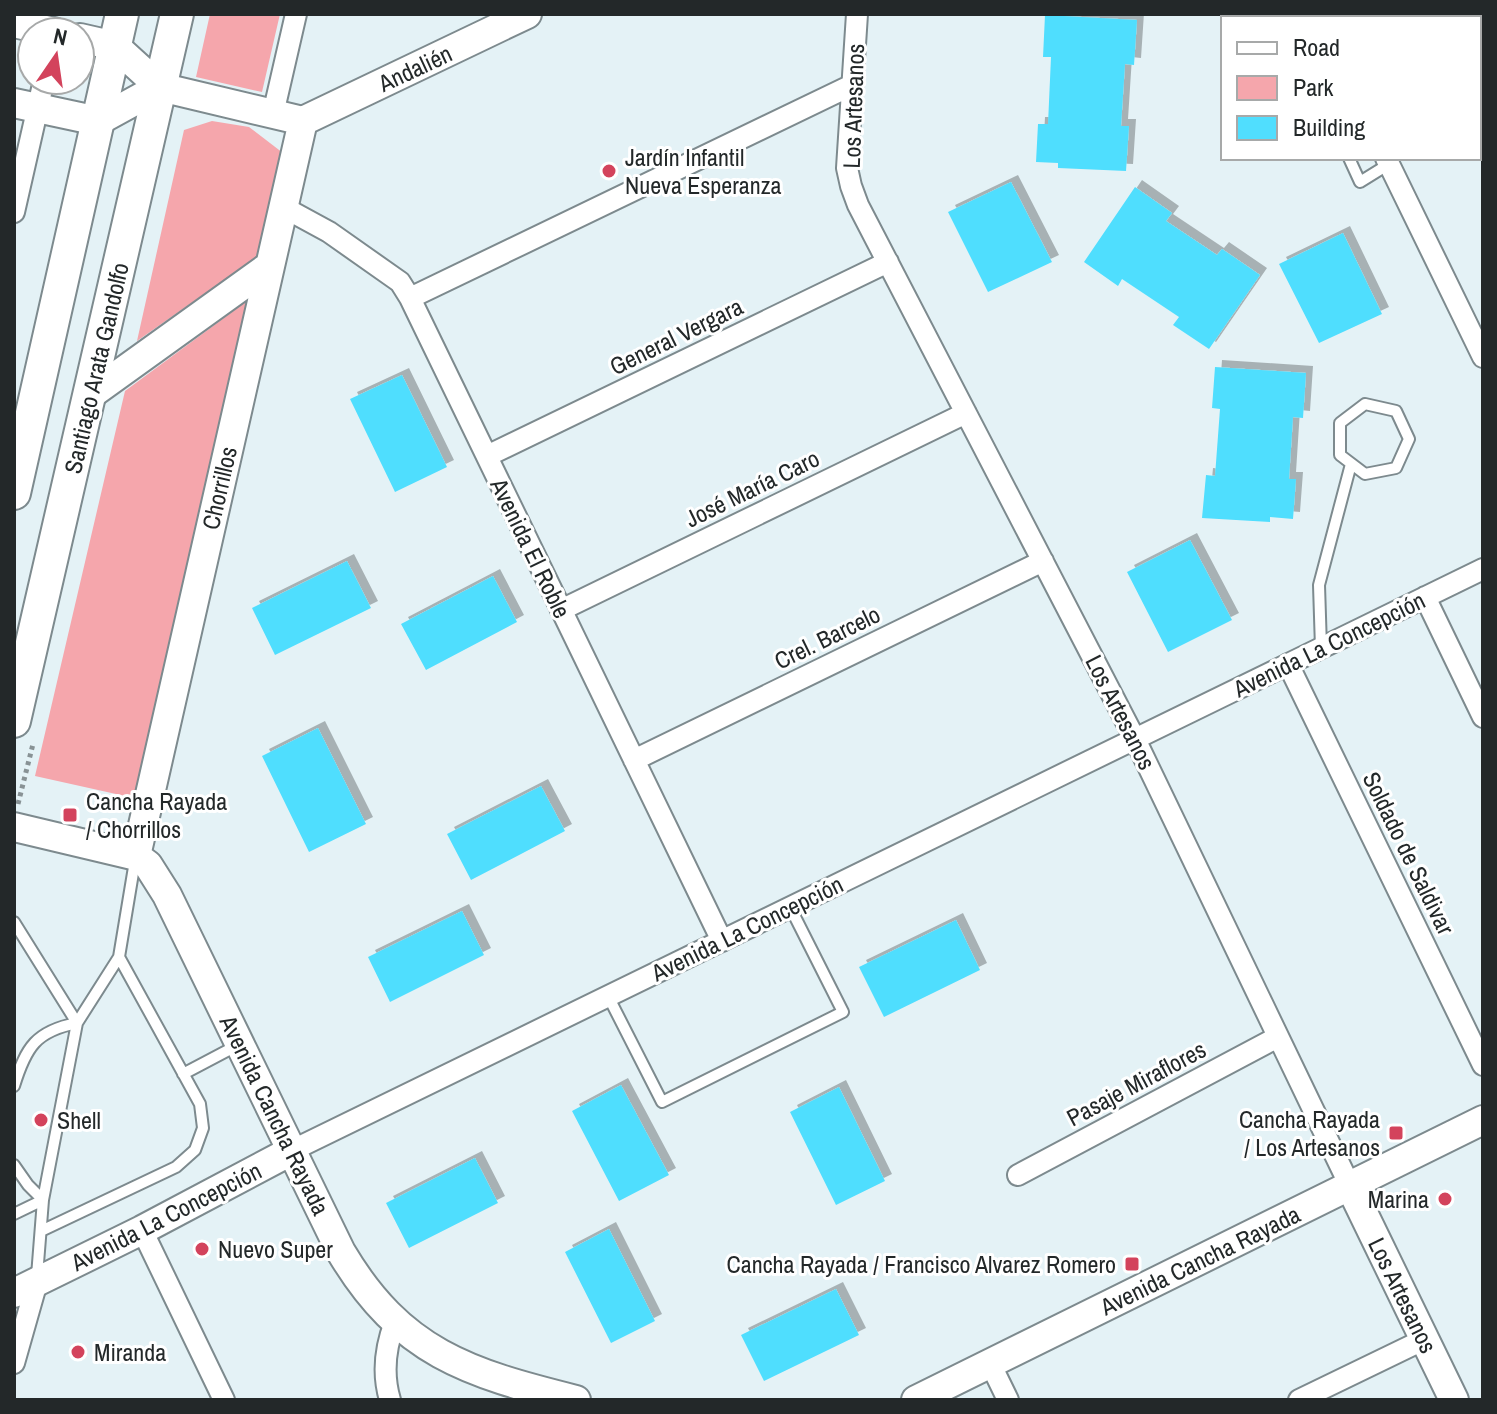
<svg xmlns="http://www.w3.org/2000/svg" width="1497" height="1414" viewBox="0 0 1497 1414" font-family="'Archivo Narrow',sans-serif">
	<defs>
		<filter id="shadow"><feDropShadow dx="7" dy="-7" stdDeviation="0" flood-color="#0004"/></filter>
	</defs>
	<rect width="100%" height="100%" fill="#e4f2f6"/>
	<!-- green -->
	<path fill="#f5a6ac" d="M210,14H280L262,92L196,77Z
		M212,121L249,127L283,153L260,255L137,341L184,130Z
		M251,298L134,798L35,776L125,391Z"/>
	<!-- building -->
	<path fill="#50defe" filter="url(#shadow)" d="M1045,15L1137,20L1134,65L1125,64L1121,126H1129L1126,171L1058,168V163L1036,162L1038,124H1048L1051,57H1043Z
		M1011,182L1052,262L988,292L948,212Z
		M1135,187L1172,213L1166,221L1217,255L1222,249L1260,275L1209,349L1173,325L1179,317L1122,279L1118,286L1084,262Z
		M1343,233L1382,314L1319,343L1279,264Z
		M1215,367L1306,373L1303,418L1293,417L1289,479H1296L1293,519L1270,517V522L1202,518L1206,475L1215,476L1220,409L1212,408Z
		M402,375L447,467L395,492L350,399Z
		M1190,540L1232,620L1168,652L1127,572Z
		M347,561L371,608L275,655L252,608Z
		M493,576L517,622L426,670L401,624Z
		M318,728L366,824L309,852L262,756Z
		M541,786L565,831L471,880L447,834Z
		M462,911L484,955L390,1002L368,957Z
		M956,920L980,970L884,1017L859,967Z
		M621,1085L669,1175L619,1201L572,1111Z
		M839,1087L885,1181L836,1205L790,1112Z
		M475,1158L498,1203L409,1248L386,1203Z
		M609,1229L655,1321L611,1343L565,1252Z
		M836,1289L859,1335L764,1381L741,1335Z"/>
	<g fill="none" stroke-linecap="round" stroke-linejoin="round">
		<defs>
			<path id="lane" d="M1283,14L1285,18
				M1349,158L1360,182L1389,164
				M1365,404L1396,411L1409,439L1396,468L1365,474L1340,455V423Z
				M1321,648L1319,585L1351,464
				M14,922L77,1023
				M608,996L662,1102L843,1012L790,907
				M183,1074L238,1045
				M14,1086C26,1047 36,1031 77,1023
				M14,1165L28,1185L43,1200
				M14,1214L43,1200
				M41,1231L176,1167L195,1150L203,1128L200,1104L119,957
				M37,1276L43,1200L77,1023L119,957L135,861"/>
			<path id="street" d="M857,14L847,168L851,186L858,205L1135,739L1350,1186
				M1315,14L1317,18
				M1479,50L1483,48
				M273,114L296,14
				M1386,158L1483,357
				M283,207L329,232L400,282L410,298L722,941
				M14,212L44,80
				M410,298L852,85
				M487,456L888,262
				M1425,597L1483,717
				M561,610L966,413
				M1288,664L1483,1065
				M634,760L1043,561
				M293,1150L1483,569
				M1018,1175L1278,1037
				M142,1230L224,1400
				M14,1363L37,1282
				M990,1363L1008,1400
				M390,1400C382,1373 385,1348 395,1322
				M1299,1400L1425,1339"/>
			<path id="secondary" d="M14,23L54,32
				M80,38L115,46L160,87L303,121
				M14,103L98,121L160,87
				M303,121L527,14
				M90,395L268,267
				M14,827L136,856L148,865L167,895L341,1252C401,1353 468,1373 576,1400
				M136,856L303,121
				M1350,1186L1454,1400
				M14,1293L142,1230L293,1150
				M916,1400L1483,1120"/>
			<path id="primary" d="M14,493L122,14
				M14,721L177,14"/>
		</defs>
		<!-- lane casing -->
		<use href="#lane" stroke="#7d8a8e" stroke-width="14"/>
		<!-- street casing -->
		<use href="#street" stroke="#7d8a8e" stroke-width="24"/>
		<!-- secondary casing -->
		<use href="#secondary" stroke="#7d8a8e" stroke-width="32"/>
		<!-- primary casing -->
		<use href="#primary" stroke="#7d8a8e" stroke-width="36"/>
		<!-- path -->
		<path stroke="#889295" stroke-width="5" stroke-dasharray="4 4" stroke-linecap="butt" d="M18,804L33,744"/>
		<!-- lane -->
		<use href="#lane" stroke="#fff" stroke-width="10"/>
		<!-- street -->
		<use href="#street" stroke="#fff" stroke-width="20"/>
		<!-- secondary -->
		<use href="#secondary" stroke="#fff" stroke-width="28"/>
		<!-- primary -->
		<use href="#primary" stroke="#fff" stroke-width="32"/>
	</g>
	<!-- markers -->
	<g fill="#d3435c" stroke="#fff" stroke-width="3">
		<circle cx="609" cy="171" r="8"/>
		<rect x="62" y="807" width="16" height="16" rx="4"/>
		<circle cx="41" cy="1120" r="8"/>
		<rect x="1388" y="1125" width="16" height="16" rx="4"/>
		<circle cx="1445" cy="1199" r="8"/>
		<circle cx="202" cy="1249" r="8"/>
		<rect x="1124" y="1256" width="16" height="16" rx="4"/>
		<circle cx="78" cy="1352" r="8"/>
	</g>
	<g text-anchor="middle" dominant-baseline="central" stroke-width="6" stroke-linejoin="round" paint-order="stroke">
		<!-- street labels -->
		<g font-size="24" fill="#232829" stroke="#fff">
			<text transform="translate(415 68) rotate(-25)">Andalién</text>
			<text transform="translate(853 106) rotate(-88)">Los Artesanos</text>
			<text transform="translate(676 336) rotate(-26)">General Vergara</text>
			<text transform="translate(96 368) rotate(-77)">Santiago Arata Gandolfo</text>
			<text transform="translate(219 488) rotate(-77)">Chorrillos</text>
			<text transform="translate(752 488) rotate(-26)">José María Caro</text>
			<text transform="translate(531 548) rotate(64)">Avenida El Roble</text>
			<text transform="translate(827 637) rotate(-26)">Crel. Barcelo</text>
			<text transform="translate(1329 644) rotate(-26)">Avenida La Concepción</text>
			<text transform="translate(1121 712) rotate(63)">Los Artesanos</text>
			<text transform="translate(1409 853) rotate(64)">Soldado de Saldivar</text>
			<text transform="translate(747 928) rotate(-26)">Avenida La Concepción</text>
			<text transform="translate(1136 1083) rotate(-28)">Pasaje Miraflores</text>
			<text transform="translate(275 1115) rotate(64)">Avenida Cancha Rayada</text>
			<text transform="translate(166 1216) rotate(-27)">Avenida La Concepción</text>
			<text transform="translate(1200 1260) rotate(-26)">Avenida Cancha Rayada</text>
			<text transform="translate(1403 1295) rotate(64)">Los Artesanos</text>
		</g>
		<!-- poi labels -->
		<g font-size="24" fill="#232829" stroke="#fff" text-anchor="start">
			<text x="625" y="157">Jardín Infantil<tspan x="625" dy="28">Nueva Esperanza</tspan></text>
			<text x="86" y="801">Cancha Rayada<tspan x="86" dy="28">/ Chorrillos</tspan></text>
			<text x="1380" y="1119" text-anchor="end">Cancha Rayada<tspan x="1380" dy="28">/ Los Artesanos</tspan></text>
			<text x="57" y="1120">Shell</text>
			<text x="1429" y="1199" text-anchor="end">Marina</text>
			<text x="218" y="1249">Nuevo Super</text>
			<text x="1116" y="1264" text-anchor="end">Cancha Rayada / Francisco Alvarez Romero</text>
			<text x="94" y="1352">Miranda</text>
		</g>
	</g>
	<!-- border -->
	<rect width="1497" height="1414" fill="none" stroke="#232829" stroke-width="32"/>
	<!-- legend -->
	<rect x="1221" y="16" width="260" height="144" fill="#ffffff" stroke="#a7a9a9" stroke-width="2"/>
	<rect x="1237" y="42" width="40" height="12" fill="#ffffff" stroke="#a7a9a9" stroke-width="2"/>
	<text x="1293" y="56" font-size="24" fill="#232829">Road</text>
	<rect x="1237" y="76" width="40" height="24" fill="#f5a6ac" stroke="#a7a9a9" stroke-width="2"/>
	<text x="1293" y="96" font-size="24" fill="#232829">Park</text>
	<rect x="1237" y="116" width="40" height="24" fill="#50defe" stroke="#a7a9a9" stroke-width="2"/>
	<text x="1293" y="136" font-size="24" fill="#232829">Building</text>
	<!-- north arrow -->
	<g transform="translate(56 56) rotate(13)"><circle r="38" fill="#ffffff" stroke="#a7a9a9" stroke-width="2"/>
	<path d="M0-6L14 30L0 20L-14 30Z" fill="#d3435c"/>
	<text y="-12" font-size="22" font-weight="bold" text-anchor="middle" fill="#232829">N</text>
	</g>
</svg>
